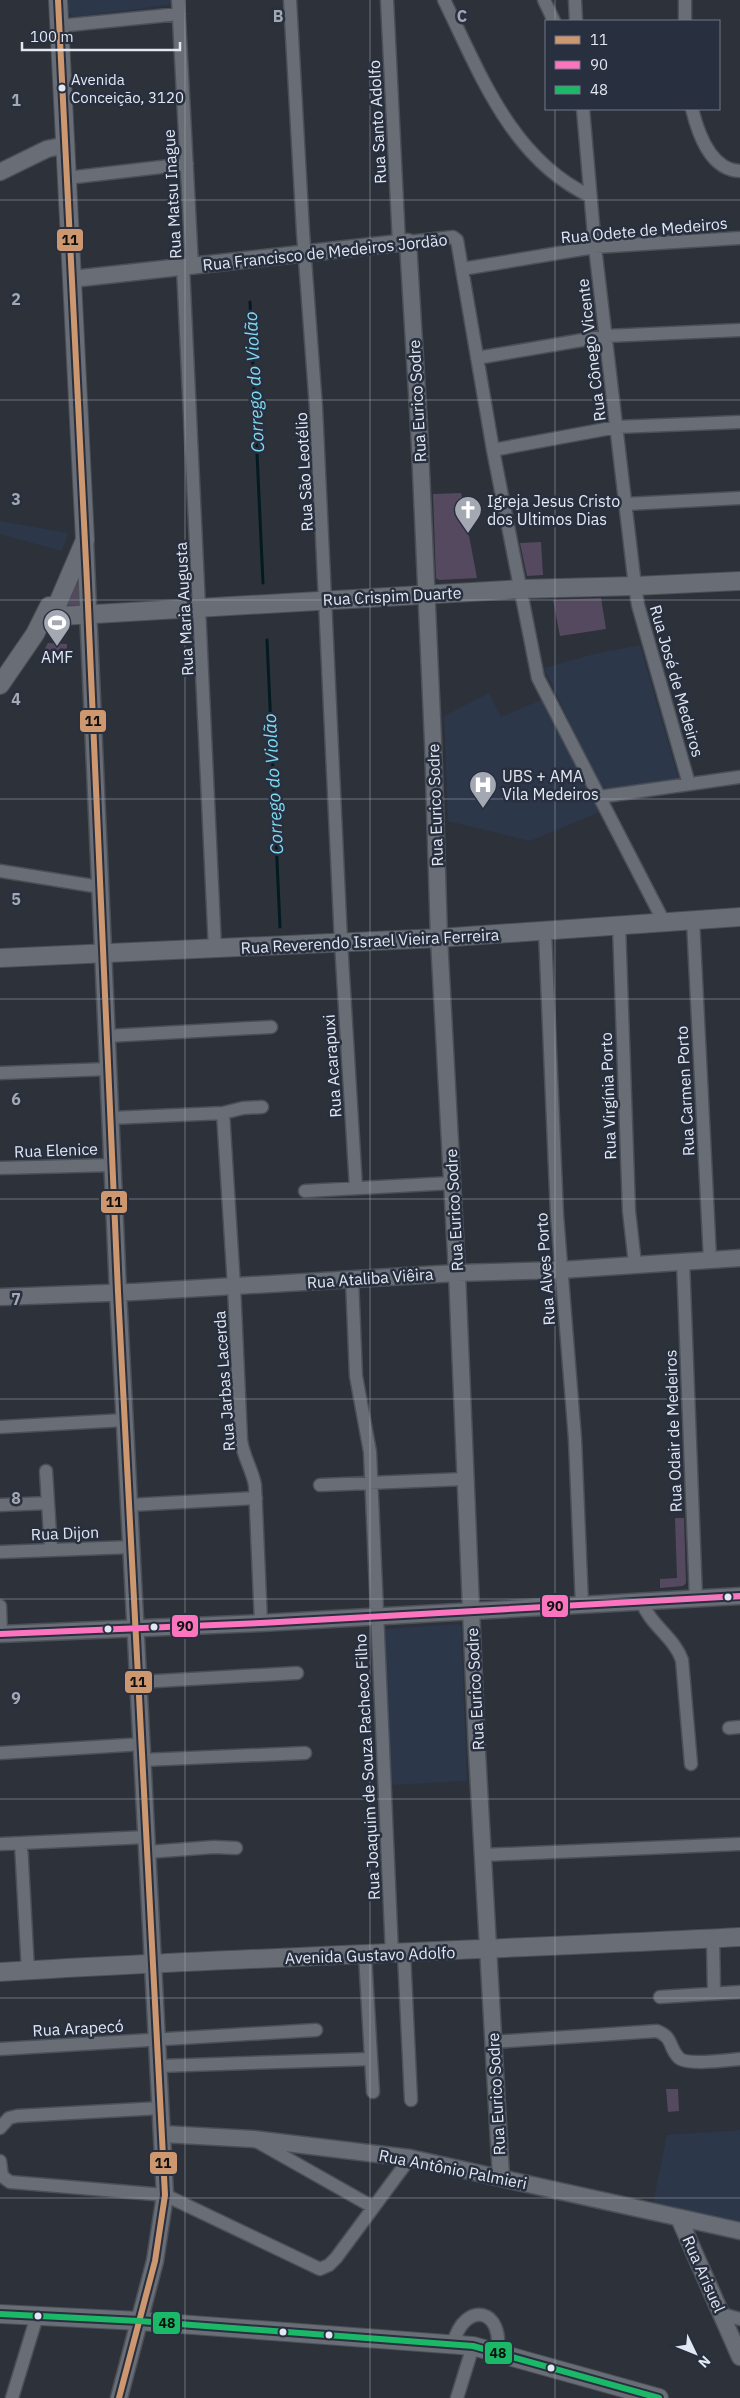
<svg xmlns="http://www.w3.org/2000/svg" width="740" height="2398" viewBox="0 0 740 2398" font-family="'IBM Plex Sans',sans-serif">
	<rect width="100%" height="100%" fill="#2d313a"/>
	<!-- built -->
	<path fill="#2d374a" d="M68,0H171V3L169,5L74,17L68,12Z
		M0,521L68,533L62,551L0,534Z
		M640,645L679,780L609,789L600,786L544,668L594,654Z
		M489,693L501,717L541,700L600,812L530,841L448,821L444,716Z
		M458,1624L461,1626L467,1781L390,1785L384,1631L386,1629Z
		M740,2130V2221L653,2203L667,2135Z"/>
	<!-- green -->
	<path fill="#554960" d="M461,493L477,578L439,580L436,578L433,494Z
		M541,542L543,575L527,576L520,543Z
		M77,573L79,605L63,606Z
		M601,598L606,629L560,636L553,600Z
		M48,643L67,644V651L44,650Z
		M675,1518H684L686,1583L683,1586L660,1588V1579L677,1578Z
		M666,2089H678L679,2111L668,2112Z"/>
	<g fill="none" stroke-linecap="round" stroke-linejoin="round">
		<!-- stream -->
		<path stroke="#041a21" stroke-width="3" d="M250,302L263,583
			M267,640L280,927"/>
		<defs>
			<path id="minor" d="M178,0L192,266
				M290,0L303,232L316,408L341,942L356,1188
				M387,0L399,243
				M444,0C480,73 511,159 590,196
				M544,0L554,21
				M575,0L576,21
				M685,0V21
				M59,26L179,14
				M583,109L595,247L635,586L638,605L689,784
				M692,109C698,133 710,170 740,171
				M67,178L187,164
				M408,242L453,237L457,240L493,450L538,678L664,922
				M183,267L215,949
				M462,269L595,247L740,238
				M477,358L606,336L740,330
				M493,450L617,427L740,422
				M626,504L740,498
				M599,797L740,777
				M0,871L100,887
				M693,920L710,1259
				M619,925L629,1211L635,1264
				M545,931L557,1215L575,1439L582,1605
				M107,1036L271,1027
				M0,1073L109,1069
				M223,1113L234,1286L241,1440C243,1456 252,1469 255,1485L261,1623
				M111,1118L223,1113L243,1108L262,1107
				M0,1168L113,1165
				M305,1191L452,1183
				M683,1261L696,1599
				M352,1279L356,1376L370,1452L392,1954
				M0,1427L125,1420
				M46,1471L51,1550
				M320,1485L465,1479
				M0,1505L48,1503
				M130,1505L256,1498
				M0,1552L132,1547
				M642,1602C650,1625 674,1637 682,1660L691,1764
				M0,1606L1,1634
				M139,1682L297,1673
				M729,1728L740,1727
				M0,1753L143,1744
				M143,1760L305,1753
				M21,1843L28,1971
				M0,1844L147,1837
				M148,1852L214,1847L236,1848
				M483,1855L740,1844
				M713,1939L714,1993
				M404,1954L411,2100
				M365,1955L373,2092
				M660,1997L740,1992
				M493,2042L657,2031C674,2038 668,2046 678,2057C685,2066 728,2060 740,2059
				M0,2049L316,2030
				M159,2066L371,2059
				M0,2128L9,2118L17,2116L161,2108
				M258,2142L373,2207
				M0,2161L2,2176L10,2182L165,2195L320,2269L329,2265L336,2258L410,2158
				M722,2314L740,2319
				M453,2344C465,2299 505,2309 497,2353
				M12,2398L37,2316
				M457,2398L473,2346"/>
			<path id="tertiary" d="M0,172L47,149L66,145
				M72,279L408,242L419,426L433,741L439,938L457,1273L477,1752L501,2177
				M85,540L118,1292L165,2195L155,2261L119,2398
				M0,1297L134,1292L457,1273L561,1270L740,1258
				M0,1634L261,1623L740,1596
				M163,2134L253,2139L410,2158L740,2231
				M679,2218L740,2357"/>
			<path id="secondary" d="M45,615L58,603L85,540L58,0
				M44,617L521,589L635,586L740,581
				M0,685L35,634L49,606
				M0,958L439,938L740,917
				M0,1972C247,1957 493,1950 740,1937
				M0,2314L139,2321L473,2346L659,2398"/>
		</defs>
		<!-- minor casing -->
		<use href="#minor" stroke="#4b4f57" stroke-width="15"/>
		<!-- tertiary casing -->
		<use href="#tertiary" stroke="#4b4f57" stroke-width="19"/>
		<!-- secondary casing -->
		<use href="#secondary" stroke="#4b4f57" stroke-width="20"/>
		<!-- minor -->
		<use href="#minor" stroke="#696d75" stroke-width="12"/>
		<!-- tertiary -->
		<use href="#tertiary" stroke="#696d75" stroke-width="16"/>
		<!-- secondary -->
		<use href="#secondary" stroke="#696d75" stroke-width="18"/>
		<defs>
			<path id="bus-1" d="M58,0L87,583L118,1292L165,2195L155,2261L119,2398"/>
			<path id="bus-2" d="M0,1634L261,1623L740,1596"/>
			<path id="bus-3" d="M0,2314L139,2321L473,2346L659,2398"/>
		</defs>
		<!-- bus-1 casing -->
		<use href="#bus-1" stroke="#282f3f" stroke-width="10"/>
		<!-- bus-2 casing -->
		<use href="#bus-2" stroke="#282f3f" stroke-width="10"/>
		<!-- bus-3 casing -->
		<use href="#bus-3" stroke="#282f3f" stroke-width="10"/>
		<!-- bus-1 -->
		<use href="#bus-1" stroke="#cd976f" stroke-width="6"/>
		<!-- bus-2 -->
		<use href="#bus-2" stroke="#fc73be" stroke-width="6"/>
		<!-- bus-3 -->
		<use href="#bus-3" stroke="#1ab867" stroke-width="6"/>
	</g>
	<!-- grid -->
	<path fill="none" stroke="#a3a8b2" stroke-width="1" stroke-opacity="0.55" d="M185,0V2398M370,0V2398M555,0V21M555,109V2398M0,200H740M0,400H740M0,600H740M0,799H740M0,999H740M0,1199H740M0,1399H740M0,1599H740M0,1799H740M0,1998H740M0,2198H740"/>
	<!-- icons -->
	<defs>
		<symbol id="church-pin" viewBox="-11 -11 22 30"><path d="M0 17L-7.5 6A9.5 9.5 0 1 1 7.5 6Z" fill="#a3a8b2" stroke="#282f3f"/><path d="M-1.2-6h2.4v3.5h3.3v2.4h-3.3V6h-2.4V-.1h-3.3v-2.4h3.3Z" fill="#fff"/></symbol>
		<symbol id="stadium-pin" viewBox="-11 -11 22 30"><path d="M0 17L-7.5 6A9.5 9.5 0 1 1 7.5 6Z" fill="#a3a8b2" stroke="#282f3f"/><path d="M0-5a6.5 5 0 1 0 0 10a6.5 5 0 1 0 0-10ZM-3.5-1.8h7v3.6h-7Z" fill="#fff"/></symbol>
		<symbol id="hospital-pin" viewBox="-11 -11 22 30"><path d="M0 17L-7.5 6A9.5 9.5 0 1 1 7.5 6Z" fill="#a3a8b2" stroke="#282f3f"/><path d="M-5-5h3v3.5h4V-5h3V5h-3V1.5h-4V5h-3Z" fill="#fff"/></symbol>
	</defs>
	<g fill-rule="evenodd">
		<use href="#church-pin" x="452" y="494" width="32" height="43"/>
		<use href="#stadium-pin" x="41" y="607" width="32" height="43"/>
		<use href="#hospital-pin" x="467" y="769" width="32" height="43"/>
	</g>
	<!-- markers -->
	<g fill="#e2e8f2" stroke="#282f3f" stroke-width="2">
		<circle cx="62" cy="88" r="4.5"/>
		<circle cx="728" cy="1597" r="4.5"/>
		<circle cx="154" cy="1627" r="4.5"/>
		<circle cx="108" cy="1629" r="4.5"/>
		<circle cx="38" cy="2316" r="4.5"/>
		<circle cx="283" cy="2332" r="4.5"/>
		<circle cx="329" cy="2335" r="4.5"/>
		<circle cx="551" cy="2368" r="4.5"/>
	</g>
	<g text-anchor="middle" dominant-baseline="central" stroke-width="5" stroke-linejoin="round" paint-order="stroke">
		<!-- bus labels -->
		<g font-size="15" fill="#e2e8f2" stroke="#282f3f" text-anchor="start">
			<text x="71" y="79">Avenida<tspan x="71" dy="18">Conceição, 3120</tspan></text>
		</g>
		<!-- street labels -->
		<g font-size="16" fill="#e2e8f2" stroke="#282f3f">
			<text transform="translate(377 122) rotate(-93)">Rua Santo Adolfo</text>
			<text transform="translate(172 194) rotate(-93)">Rua Matsu Inague</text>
			<text transform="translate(644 230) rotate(-5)">Rua Odete de Medeiros</text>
			<text transform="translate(325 252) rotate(-6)">Rua Francisco de Medeiros Jordão</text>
			<text transform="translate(591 350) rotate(-97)">Rua Cônego Vicente</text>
			<text transform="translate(417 401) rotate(-93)">Rua Eurico Sodre</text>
			<text transform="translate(304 472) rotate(-93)">Rua São Leotélio</text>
			<text transform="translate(392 596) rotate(-3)">Rua Crispim Duarte</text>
			<text transform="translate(184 609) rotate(-93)">Rua Maria Augusta</text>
			<text transform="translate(677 681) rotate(74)">Rua José de Medeiros</text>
			<text transform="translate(435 805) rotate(-92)">Rua Eurico Sodre</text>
			<text transform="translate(370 941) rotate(-3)">Rua Reverendo Israel Vieira Ferreira</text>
			<text transform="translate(332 1066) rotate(-94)">Rua Acarapuxi</text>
			<text transform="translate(685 1091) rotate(-93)">Rua Carmen Porto</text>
			<text transform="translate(608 1096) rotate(-92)">Rua Virgínia Porto</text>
			<text transform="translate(56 1150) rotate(-2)">Rua Elenice</text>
			<text transform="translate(454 1210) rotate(-93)">Rua Eurico Sodre</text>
			<text transform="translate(545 1269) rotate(-94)">Rua Alves Porto</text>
			<text transform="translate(370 1278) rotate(-4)">Rua Ataliba Viêira</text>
			<text transform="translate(224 1381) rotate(-94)">Rua Jarbas Lacerda</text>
			<text transform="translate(673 1431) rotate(-92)">Rua Odair de Medeiros</text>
			<text transform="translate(65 1533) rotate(-2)">Rua Dijon</text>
			<text transform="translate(475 1689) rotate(-93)">Rua Eurico Sodre</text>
			<text transform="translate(367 1767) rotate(-93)">Rua Joaquim de Souza Pacheco Filho</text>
			<text transform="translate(370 1955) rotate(-2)">Avenida Gustavo Adolfo</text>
			<text transform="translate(78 2028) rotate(-3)">Rua Arapecó</text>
			<text transform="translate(496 2094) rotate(-93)">Rua Eurico Sodre</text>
			<text transform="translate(453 2169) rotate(11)">Rua Antônio Palmieri</text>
			<text transform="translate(704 2274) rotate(66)">Rua Arisuel</text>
		</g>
		<!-- poi labels -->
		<g font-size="16" fill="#e2e8f2" stroke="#282f3f" text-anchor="start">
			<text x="487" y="501">Igreja Jesus Cristo<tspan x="487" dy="18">dos Ultimos Dias</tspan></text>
			<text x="57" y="657" text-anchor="middle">AMF</text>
			<text x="502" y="776">UBS + AMA<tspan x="502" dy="18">Vila Medeiros</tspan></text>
		</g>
		<!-- water labels -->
		<g font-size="18" font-style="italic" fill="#7ddaf3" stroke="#282f3f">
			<text transform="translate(254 382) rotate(-93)">Corrego do Violão</text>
			<text transform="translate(273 784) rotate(-93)">Corrego do Violão</text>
		</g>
	</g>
	<g font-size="16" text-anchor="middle" font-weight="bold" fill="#a3a8b2" stroke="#282f3f" stroke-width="5" stroke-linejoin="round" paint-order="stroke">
		<text x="278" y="22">B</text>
		<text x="462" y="22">C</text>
		<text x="16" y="106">1</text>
		<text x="16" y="305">2</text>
		<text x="16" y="505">3</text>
		<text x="16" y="705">4</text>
		<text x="16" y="905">5</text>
		<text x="16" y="1105">6</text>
		<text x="16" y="1305">7</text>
		<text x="16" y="1504">8</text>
		<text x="16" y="1704">9</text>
	</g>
	<g stroke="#282f3f" stroke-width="2">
		<rect x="56" y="228" width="28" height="24" rx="5" fill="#cd976f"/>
		<rect x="79" y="709" width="28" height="24" rx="5" fill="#cd976f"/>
		<rect x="100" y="1190" width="28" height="24" rx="5" fill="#cd976f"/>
		<rect x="541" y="1594" width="28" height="24" rx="5" fill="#fc73be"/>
		<rect x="171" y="1614" width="28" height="24" rx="5" fill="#fc73be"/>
		<rect x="124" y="1670" width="29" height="24" rx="5" fill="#cd976f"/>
		<rect x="149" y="2151" width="29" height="24" rx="5" fill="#cd976f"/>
		<rect x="152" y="2311" width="29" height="24" rx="5" fill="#1ab867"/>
		<rect x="484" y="2341" width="29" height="24" rx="5" fill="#1ab867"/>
	</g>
	<g font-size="14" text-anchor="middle" font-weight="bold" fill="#111">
		<text x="70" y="245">11</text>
		<text x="93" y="726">11</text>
		<text x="114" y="1207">11</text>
		<text x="555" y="1611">90</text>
		<text x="185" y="1631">90</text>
		<text x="138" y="1687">11</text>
		<text x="163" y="2168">11</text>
		<text x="167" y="2328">48</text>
		<text x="498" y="2358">48</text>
	</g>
	<!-- legend -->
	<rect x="545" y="20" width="175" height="90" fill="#282f3f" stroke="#727987"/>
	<rect x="555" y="36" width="25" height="8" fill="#cd976f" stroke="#727987"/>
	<text x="590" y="45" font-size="15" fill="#e2e8f2">11</text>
	<rect x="555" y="61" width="25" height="8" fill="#fc73be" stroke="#727987"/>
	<text x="590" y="70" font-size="15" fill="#e2e8f2">90</text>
	<rect x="555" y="86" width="25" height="8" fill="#1ab867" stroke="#727987"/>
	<text x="590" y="95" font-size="15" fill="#e2e8f2">48</text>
	<!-- north arrow -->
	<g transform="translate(695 2353) rotate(133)" stroke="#282f3f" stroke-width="4" paint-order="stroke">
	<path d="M0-4L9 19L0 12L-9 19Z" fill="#e2e8f2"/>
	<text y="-8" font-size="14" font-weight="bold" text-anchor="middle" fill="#e2e8f2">N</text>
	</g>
	<!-- scale -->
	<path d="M22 42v8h158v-8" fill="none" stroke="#e2e8f2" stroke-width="2.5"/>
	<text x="30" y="42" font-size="15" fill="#e2e8f2" stroke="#282f3f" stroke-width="4" paint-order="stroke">100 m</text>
</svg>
